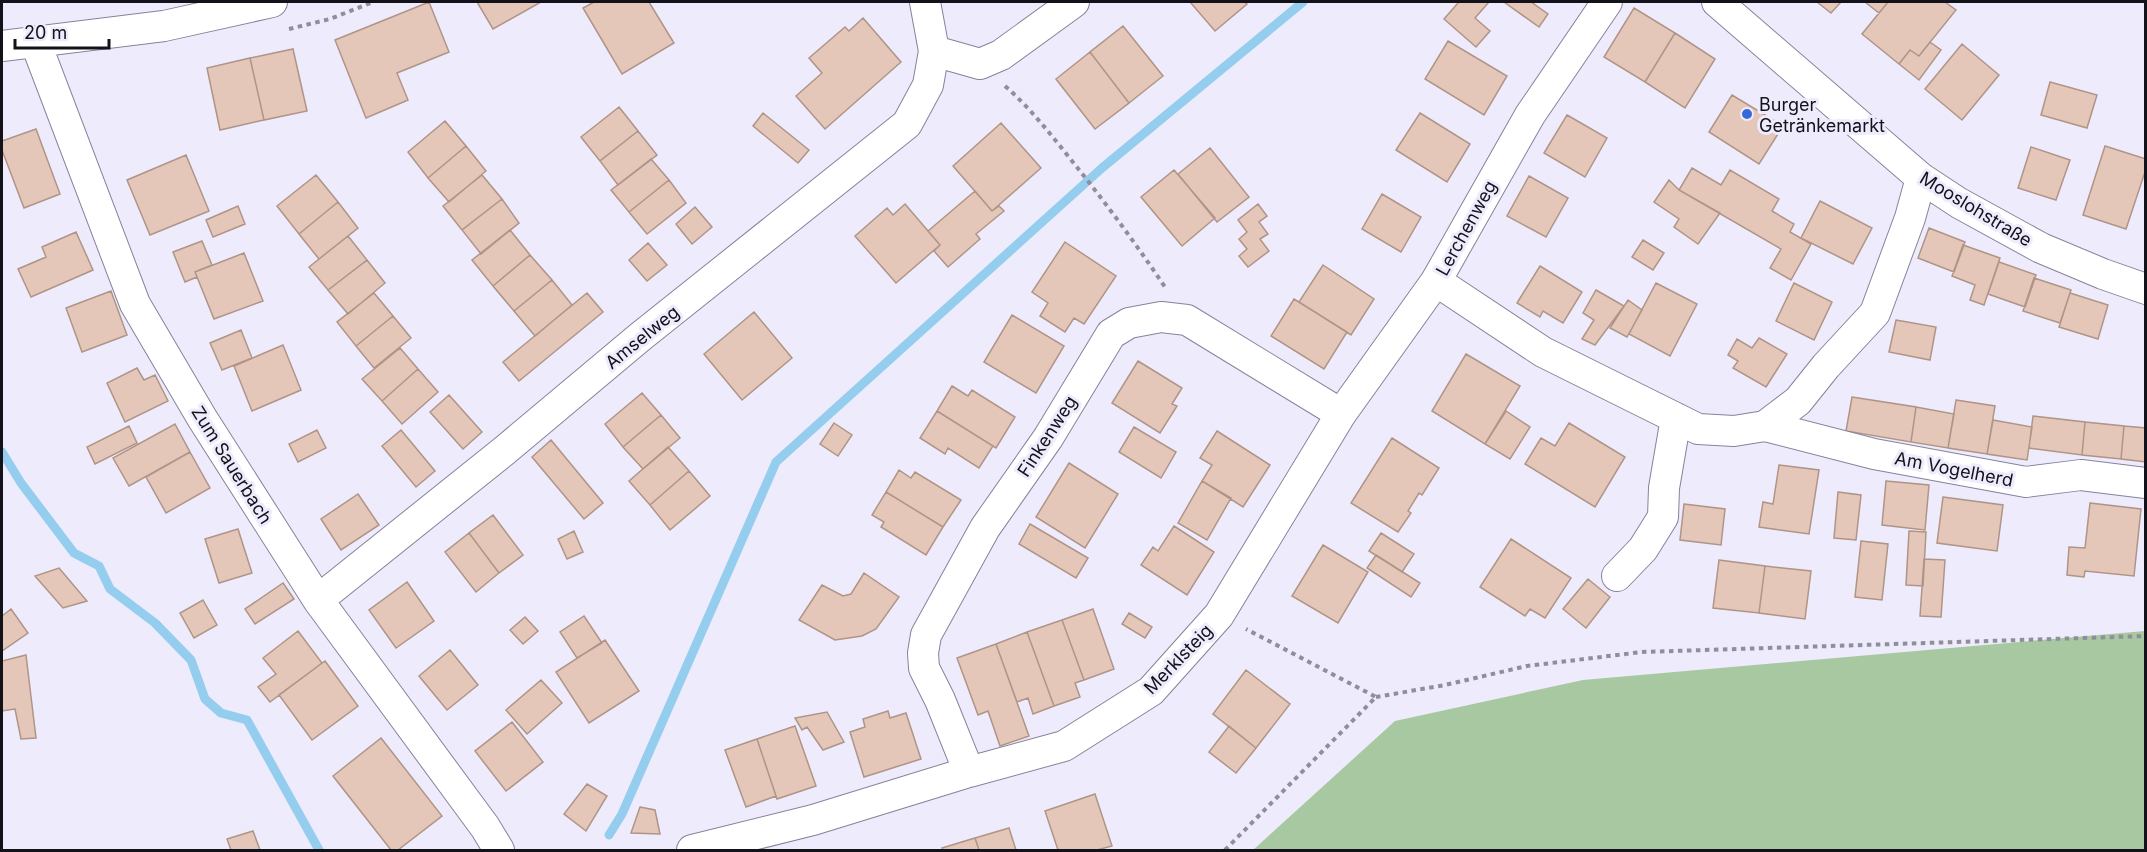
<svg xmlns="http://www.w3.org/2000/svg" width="2147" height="852" viewBox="0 0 2147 852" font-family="Inter,sans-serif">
	<rect width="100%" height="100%" fill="#eeecfc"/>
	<!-- green -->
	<path fill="#a7c8a1" d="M2145,631V850H1253L1395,721L1583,680Z"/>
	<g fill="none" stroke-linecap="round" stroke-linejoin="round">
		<!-- stream -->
		<path stroke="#95cdee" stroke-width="9" d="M2,452L21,483L74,553L99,566L110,589L155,623L191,660L205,699L221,713L247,720L319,850
			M609,835L622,814L776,462L1102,168L1303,2"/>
	</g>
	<!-- building -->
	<path fill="#e4c7b9" stroke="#af9487" stroke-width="1.5" d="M429,2L449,52L397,73L408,100L366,118L335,40Z
		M477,2H541L493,29Z
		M594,2H649L674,43L622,74L583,8Z
		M1190,2H1244L1247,4L1215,31Z
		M1457,2H1489L1475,18L1490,31L1476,47L1444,19L1458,3Z
		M1504,2H1531L1548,14L1539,27Z
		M1817,2H1841L1831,13Z
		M1865,2H1888L1879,13Z
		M1888,2H1945L1956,10L1919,56L1910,50L1899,64L1862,34Z
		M1634,8L1675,33L1645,82L1604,57Z
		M863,18L901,62L825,129L796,96L822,73L809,58L845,27L849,31Z
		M1123,26L1163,76L1129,103L1090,52Z
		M1675,33L1715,59L1685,108L1645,82Z
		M1448,41L1507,76L1484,115L1425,79Z
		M1930,42L1941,50L1919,80L1899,64L1910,50L1919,56Z
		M1962,44L1999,75L1962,120L1925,89Z
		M293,49L307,111L264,120L250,58Z
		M1090,52L1129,103L1095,129L1056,79Z
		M250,58L264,120L220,130L207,68Z
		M2050,82L2097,95L2087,128L2041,115Z
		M1732,95L1783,126L1759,164L1709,132Z
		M619,107L638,131L600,161L581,137Z
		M763,113L809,150L798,163L753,126Z
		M1420,113L1470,144L1447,182L1396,150Z
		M1567,115L1607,138L1585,177L1544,153Z
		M445,121L466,146L428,178L408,152Z
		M1001,123L1041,168L992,211L953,166Z
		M36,129L60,194L24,208L2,150V141Z
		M638,131L657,155L618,185L600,161Z
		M466,146L486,171L449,202L428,178Z
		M2105,146L2146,159V169L2126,229L2083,215Z
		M2031,147L2070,160L2056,200L2018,188Z
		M1210,148L1249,197L1217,222L1178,174Z
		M186,155L209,211L150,235L127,180Z
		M651,159L669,180L629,212L611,190Z
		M1692,168L1721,185L1730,170L1779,199L1772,211L1794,224L1790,232L1811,244L1791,280L1770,268L1781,249L1679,190Z
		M1174,170L1215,218L1182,246L1141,197Z
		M316,175L338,202L299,234L277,206Z
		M482,175L502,199L462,230L443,206Z
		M1529,176L1568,198L1546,237L1507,216Z
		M669,180L686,203L647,234L629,212Z
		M1669,180L1679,190L1720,213L1698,244L1674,227L1679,219L1654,202Z
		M975,191L992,211L999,206L1004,211L976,234L980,239L948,267L934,251L940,245L928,231Z
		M1382,194L1421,217L1401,252L1362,229Z
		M502,199L519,223L481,254L462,230Z
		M1820,201L1872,228L1853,264L1801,238Z
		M338,202L358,228L319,259L299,234Z
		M905,204L940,245L896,283L855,236L887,208L893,215Z
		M1258,204L1267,216L1259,222L1268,234L1260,239L1269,251L1248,267L1239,256L1247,249L1239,239L1247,232L1238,220Z
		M238,206L245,224L213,237L206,220Z
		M695,207L712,227L692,244L676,224Z
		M1929,228L1965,242L1954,272L1918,258Z
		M510,230L530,255L493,286L472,260Z
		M76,232L93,270L31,297L18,269L46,257L42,247Z
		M348,236L367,260L328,290L309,267Z
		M1643,240L1664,253L1653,270L1632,257Z
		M202,241L212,265L195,272L197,277L185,282L173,252Z
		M1065,242L1116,276L1084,324L1074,318L1065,332L1040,316L1048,303L1032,292Z
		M648,243L667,265L647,281L629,260Z
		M1963,245L2000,258L1984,305L1970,300L1975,285L1952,276Z
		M244,253L263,301L214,319L195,272Z
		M530,255L552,280L514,311L493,286Z
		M367,260L385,283L348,314L328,290Z
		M1999,262L2036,275L2025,307L1988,294Z
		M1323,265L1374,299L1351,335L1299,302Z
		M1540,266L1582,292L1563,323L1543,311L1540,317L1517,303Z
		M2034,278L2071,290L2060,323L2023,311Z
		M552,280L572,305L535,336L514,311Z
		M1656,283L1697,304L1670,356L1629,334Z
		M1794,283L1832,302L1814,340L1776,321Z
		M1596,290L1624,306L1595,345L1582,339L1594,320L1583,313Z
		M111,291L127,335L82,352L66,308Z
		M374,293L393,316L356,346L337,322Z
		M587,293L603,312L519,381L503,362Z
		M2070,293L2108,305L2098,339L2059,327Z
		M1294,299L1347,332L1324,369L1271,336Z
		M1628,300L1642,310L1627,337L1610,328Z
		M754,312L792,358L742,400L704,354Z
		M1012,315L1064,346L1036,393L984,362Z
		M393,316L411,338L374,368L356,346Z
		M1896,320L1936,327L1930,360L1889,352Z
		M241,330L252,358L222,370L210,343Z
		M1759,338L1787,354L1766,387L1733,368L1738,361L1728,355L1737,339L1752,348Z
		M283,345L301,390L252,411L234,366Z
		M400,348L418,369L382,401L362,379Z
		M1466,354L1520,386L1485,444L1432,411Z
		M1138,361L1182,388L1172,404L1177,406L1160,433L1112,403Z
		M137,368L144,380L155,375L168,401L125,422L107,383Z
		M418,369L438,392L402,424L382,401Z
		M952,386L968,396L972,390L1015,417L996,448L937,411Z
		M642,393L661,415L623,447L605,424Z
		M449,395L482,432L463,449L430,412Z
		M1852,397L1916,407L1911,442L1846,431Z
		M1956,400L1995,406L1987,454L1948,448Z
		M1916,407L1954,414L1948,448L1911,442Z
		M937,411L993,446L979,468L948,448L945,454L920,438Z
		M1506,411L1530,427L1510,459L1485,444Z
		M661,415L680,438L643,469L623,447Z
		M2033,416L2085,422L2082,455L2029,448Z
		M1993,420L2032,427L2027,460L1987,454Z
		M2085,422L2124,426L2121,459L2082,455Z
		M834,423L852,435L838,456L820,444Z
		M1569,423L1625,457L1595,507L1525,464L1541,438L1555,446Z
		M175,424L190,452L129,486L113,458Z
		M129,426L137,443L95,464L87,447Z
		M2124,426L2146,428V462L2121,459Z
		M1134,427L1176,452L1161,478L1119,452Z
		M317,430L326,448L298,462L289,444Z
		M401,430L435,471L416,487L382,446Z
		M1217,431L1270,465L1243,507L1202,481L1212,465L1200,458Z
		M1392,438L1439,468L1422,495L1419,493L1408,511L1411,513L1398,532L1351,503Z
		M551,440L603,503L584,519L532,457Z
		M668,447L689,471L650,505L629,481Z
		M190,452L210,488L166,513L146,477Z
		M1069,463L1118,494L1085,548L1036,517Z
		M1779,465L1819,470L1809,534L1759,527L1763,502L1773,504Z
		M899,470L911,478L915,472L961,500L943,527L886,492Z
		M689,471L710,496L670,530L650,505Z
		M1202,481L1231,498L1207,540L1178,523Z
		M1886,481L1929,485L1925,530L1882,525Z
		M886,492L943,527L926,555L881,527L884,522L872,515Z
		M1838,492L1861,495L1856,540L1834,538Z
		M358,494L379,525L341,550L321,519Z
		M1943,497L2003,505L1997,551L1937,543Z
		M2090,503L2141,509L2134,576L2085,571L2084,577L2067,575L2069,547L2085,548Z
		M1684,504L1725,509L1721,545L1680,540Z
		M493,515L523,555L499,573L469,533Z
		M1030,524L1088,558L1076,578L1019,544Z
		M1174,526L1214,552L1187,595L1141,565L1153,547L1158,551Z
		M238,529L252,573L219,583L205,539Z
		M574,531L583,552L567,559L558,539Z
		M1909,531L1926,532L1923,586L1906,585Z
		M469,533L499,573L476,592L445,552Z
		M1381,533L1414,554L1402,572L1369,551Z
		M1511,539L1571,578L1545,618L1530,609L1525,616L1480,587Z
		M1861,541L1888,544L1882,600L1855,597Z
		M1323,545L1368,572L1338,623L1292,596Z
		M1376,555L1420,583L1411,597L1367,568Z
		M1924,559L1945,560L1941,617L1920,616Z
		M1719,560L1765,566L1759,613L1713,608Z
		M1765,566L1811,571L1805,619L1759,613Z
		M59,568L87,601L63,608L35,576Z
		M864,573L899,597L876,629L862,636L835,640L799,620L822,585L843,596L851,594Z
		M1588,579L1610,597L1586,628L1563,609Z
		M407,582L434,621L396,648L369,610Z
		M283,583L294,599L255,624L245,609Z
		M203,600L217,625L194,638L180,613Z
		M11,609L28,633L2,651V616Z
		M1093,609L1114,669L1084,680L1062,620Z
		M1129,613L1152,627L1145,638L1122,624Z
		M584,616L602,643L577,658L560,632Z
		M525,617L538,631L523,644L510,630Z
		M1062,620L1084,680L1075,683L1080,697L1054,706L1027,632Z
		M298,631L322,663L270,702L258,687L276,674L263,658Z
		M1027,632L1054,706L1033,714L1028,698L1017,702L996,644Z
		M605,640L639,691L589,723L556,672Z
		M996,644L1029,736L1000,746L988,711L978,715L957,658Z
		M450,650L478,685L447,710L419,676Z
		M26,655L36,738L21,739L15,709L2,711V661Z
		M325,661L358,706L312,740L279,695Z
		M1246,670L1290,704L1256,748L1213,714Z
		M541,680L562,703L527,734L506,710Z
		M888,711L890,718L906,713L921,759L864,777L850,732L865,727L863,719Z
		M827,712L844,742L823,750L807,727L802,730L795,718Z
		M512,722L543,762L506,791L475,751Z
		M795,726L816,786L777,799L757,739Z
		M1229,726L1256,748L1236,773L1209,752Z
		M381,738L442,816L398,850H391L333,776Z
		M757,739L776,796L746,807L725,750Z
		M587,784L607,796L586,831L564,814Z
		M1095,794L1112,846L1097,850H1058L1045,811Z
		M640,807L655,810L660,834L631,833Z
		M1009,828L1016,850H979L975,838Z
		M253,831L260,850H231L227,839Z
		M975,838L979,850H943L942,848Z"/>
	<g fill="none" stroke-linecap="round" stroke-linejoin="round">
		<defs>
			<path id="minor" d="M1607,2L1530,115L1436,281L1543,352L1698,429L1734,431L1765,426L1798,401L1826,366L1875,313L1910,218L1921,178
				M1717,2L1921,178L1959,203L2041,248L2103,274L2146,289
				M35,41L135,304L202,418L318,600L485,827L499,850
				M2,46L164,26L272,2
				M934,51L980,64L1001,55L1074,2
				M1765,426L1874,454L2026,482L2081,475L2146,483
				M1617,576L1643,549L1663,517L1664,488L1676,418
				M318,600L504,451L640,337L907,124L928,85L934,51L925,2
				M969,772L940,700L924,668L923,653L926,635L985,528L1048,438L1111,334L1129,323L1161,317L1187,320L1341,414
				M692,850L813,820L969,772L1064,746L1151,691L1219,615L1341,414L1436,281"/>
		</defs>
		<!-- minor casing -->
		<use href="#minor" stroke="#86829b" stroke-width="32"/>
		<!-- path -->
		<path stroke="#8f8e9b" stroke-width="4" stroke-dasharray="4.5 4.5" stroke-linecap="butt" d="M289,29L330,19L373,2
			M1005,86C1029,107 1048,131 1068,156C1102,198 1134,241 1165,287
			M1376,697L1445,685L1527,666L1642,652L2146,636
			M1225,850L1376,697L1246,629"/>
		<!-- minor -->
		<use href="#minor" stroke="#fff" stroke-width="30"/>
	</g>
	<!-- markers -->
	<circle fill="#3768d8" stroke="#eeecfc" stroke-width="2" cx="1747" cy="114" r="6"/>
	<g text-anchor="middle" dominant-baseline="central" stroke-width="6" stroke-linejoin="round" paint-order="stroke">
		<!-- poi labels -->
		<g font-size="18" fill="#13121b" stroke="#eeecfc" text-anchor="start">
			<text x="1759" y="104">Burger<tspan x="1759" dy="21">Getränkemarkt</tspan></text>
		</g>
		<!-- street labels -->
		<g font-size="18" fill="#13121b" stroke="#eeecfc">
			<text transform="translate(1976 209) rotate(31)">Mooslohstraße</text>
			<text transform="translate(1466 228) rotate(-61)">Lerchenweg</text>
			<text transform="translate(642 337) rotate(-39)">Amselweg</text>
			<text transform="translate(1047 436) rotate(-57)">Finkenweg</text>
			<text transform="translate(232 465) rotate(58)">Zum Sauerbach</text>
			<text transform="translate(1954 469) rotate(11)">Am Vogelherd</text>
			<text transform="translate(1178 659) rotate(-46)">Merklsteig</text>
		</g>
	</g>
	<!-- border -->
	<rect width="2147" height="852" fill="none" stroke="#13121b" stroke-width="6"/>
	<!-- scale -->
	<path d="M15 39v9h94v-9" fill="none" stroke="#13121b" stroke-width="3"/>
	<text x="24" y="39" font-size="18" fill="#13121b" stroke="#eeecfc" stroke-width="4.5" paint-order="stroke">20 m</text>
</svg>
